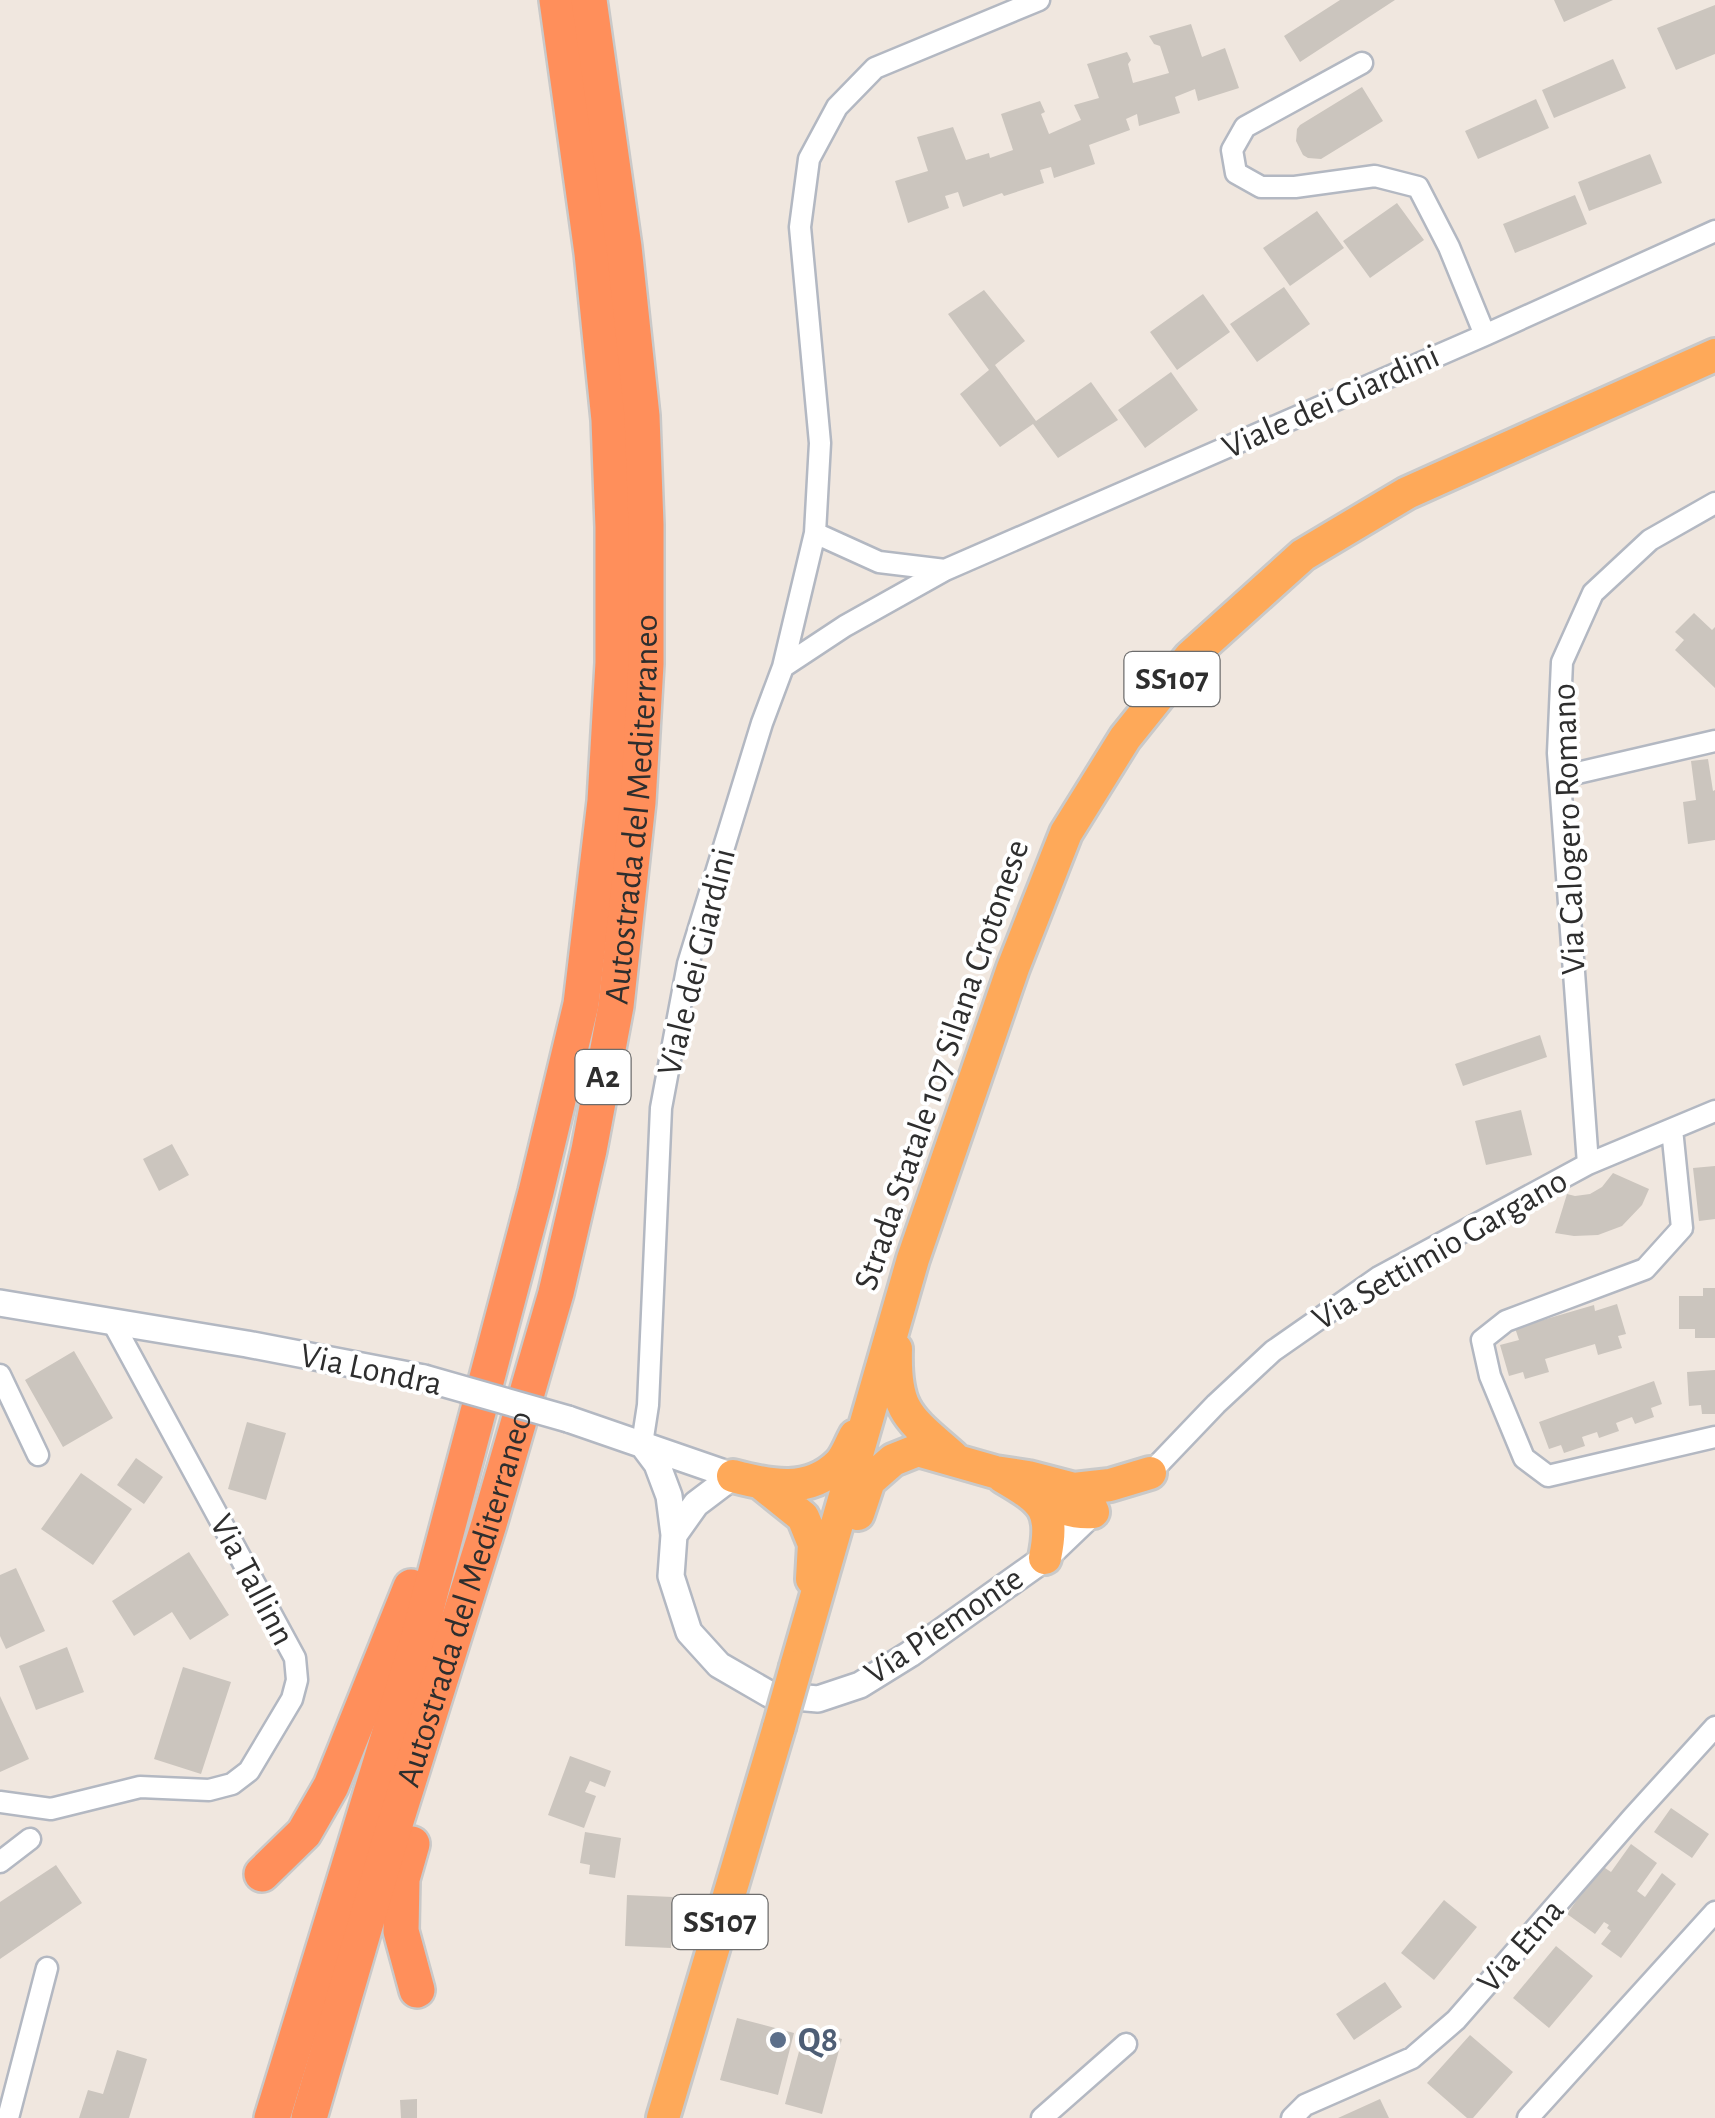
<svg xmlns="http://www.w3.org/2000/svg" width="1715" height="2118" viewBox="0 0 1715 2118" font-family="'Alegreya Sans',sans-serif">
	<rect width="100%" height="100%" fill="#f0e7df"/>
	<!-- building -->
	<path fill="#cbc5be" d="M1340,0H1395L1300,62L1284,36Z
		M1554,0H1613L1564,22Z
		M1715,5V54L1676,70L1657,28Z
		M1191,24L1202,57L1225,48L1239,88L1198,101L1195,89L1175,97L1180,113L1139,126L1137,114L1126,119L1130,130L1089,145L1095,164L1054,178L1051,167L1040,170L1044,183L1004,196L1002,193L963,207L958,192L945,196L949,208L908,223L895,181L928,171L917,137L953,127L966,160L989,153L990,158L1013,150L1001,114L1040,101L1045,112L1041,114L1049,134L1081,120L1074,105L1099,98L1087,64L1127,52L1131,60L1128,64L1133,83L1169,73L1160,46L1154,44L1149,36Z
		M1613,59L1626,88L1554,118L1542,90Z
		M1362,87L1383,121L1321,159L1308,158L1303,155L1296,141L1297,129L1300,125Z
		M1536,99L1549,128L1478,159L1465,131Z
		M1650,154L1662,183L1589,211L1578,182Z
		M1575,195L1587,224L1515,253L1503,224Z
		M1397,203L1424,240L1370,278L1343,241Z
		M1317,211L1344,248L1290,286L1263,248Z
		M1284,287L1310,324L1257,362L1230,324Z
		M984,290L1025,341L995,365L1036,421L1091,382L1118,420L1058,458L1033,424L1000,447L960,394L989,370L948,314Z
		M1203,294L1230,332L1177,370L1150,332Z
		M1171,372L1198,410L1145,448L1118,410Z
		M1694,613L1712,630L1715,627V688L1675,650L1684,640L1675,632Z
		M1708,759L1713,791L1715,790V840L1688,844L1683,802L1696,800L1691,761Z
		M1540,1035L1547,1057L1463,1086L1455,1064Z
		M1521,1110L1532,1155L1486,1165L1475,1121Z
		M172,1144L189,1175L159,1191L143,1159Z
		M1715,1166V1219L1699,1221L1693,1168Z
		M1613,1173L1649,1189L1642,1205L1622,1226L1598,1235L1574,1236L1555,1233L1567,1194L1575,1196L1590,1194L1602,1187Z
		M1703,1288H1715V1338H1695V1329H1679V1296H1703Z
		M1617,1304L1626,1334L1618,1336L1622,1348L1598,1355L1595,1344L1545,1359L1549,1372L1525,1379L1523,1372L1509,1376L1500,1345L1519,1340L1515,1328L1594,1305L1595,1311Z
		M74,1351L113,1418L63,1447L25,1380Z
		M1715,1370V1414H1702L1701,1405L1689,1406L1687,1372Z
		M1654,1381L1662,1404L1651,1408L1654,1417L1635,1424L1632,1417L1616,1423L1619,1431L1599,1438L1597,1432L1582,1437L1585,1446L1564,1453L1561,1445L1549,1449L1539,1422Z
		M247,1422L286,1433L266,1500L228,1489Z
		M136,1458L163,1477L144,1504L117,1485Z
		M81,1473L132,1509L93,1565L41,1529Z
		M189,1552L229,1615L190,1640L172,1612L134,1636L112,1601Z
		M16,1568L45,1631L6,1649L0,1636V1575Z
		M67,1647L84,1692L36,1710L19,1666Z
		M183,1667L231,1682L201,1774L154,1759Z
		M0,1696L29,1759L0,1772Z
		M570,1756L611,1771L605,1787L590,1781L585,1792L596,1796L584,1828L548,1815Z
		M1671,1808L1709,1834L1692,1858L1654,1832Z
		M585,1832L621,1838L615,1878L589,1874L590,1865L580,1863Z
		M1631,1844L1657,1863L1637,1891L1645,1897L1662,1873L1676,1884L1621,1958L1601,1944L1611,1931L1607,1928L1609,1925L1604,1922L1595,1934L1567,1914L1586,1887L1583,1885L1599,1864L1611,1872Z
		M56,1865L82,1903L0,1959V1902Z
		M627,1895L673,1897L671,1948L625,1946Z
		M1444,1900L1477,1927L1434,1980L1401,1953Z
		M1556,1946L1593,1976L1549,2028L1513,1998Z
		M1385,1982L1402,2007L1354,2040L1336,2014Z
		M737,2018L794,2033L778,2095L720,2080Z
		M805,2029L842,2039L822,2114L785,2104Z
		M1470,2035L1513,2072L1473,2118H1467L1427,2083Z
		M117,2050L147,2059L129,2118H79L88,2090L103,2094Z
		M417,2099V2118H401L400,2100Z
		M1380,2099L1389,2118H1338Z"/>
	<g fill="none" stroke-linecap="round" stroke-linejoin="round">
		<defs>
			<path id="minor" d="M1362,63L1245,127L1232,150L1236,173L1261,187H1295L1375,176L1418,187L1449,247L1485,335
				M815,533L879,562L945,570
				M783,667L845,626L945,570L1485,335L1715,231
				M1560,777L1715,741
				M1672,1129L1682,1228L1645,1269L1506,1321L1482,1340L1490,1376L1524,1458L1548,1476L1715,1437
				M1588,1164L1558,753L1562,662L1593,593L1650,540L1715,503
				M0,1375L38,1455
				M642,1444L648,1405L661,1108L688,964L762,723L783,667L815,533L820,443L800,227L809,159L837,107L875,68L1039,0
				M1140,1480L1150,1473L1216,1404L1273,1351L1379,1277L1588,1164L1715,1111
				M0,1802L51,1809L140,1787L209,1790L232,1784L249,1771L292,1699L297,1680L295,1658L113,1323
				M0,1862L30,1839
				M8,2118L47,1968
				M1042,2118L1126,2044
				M1292,2118L1305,2105L1412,2058L1456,2020L1633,1817L1715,1727
				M1528,2118L1715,1912"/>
			<path id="tertiary" d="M0,1303L247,1344L424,1378
				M568,1419L733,1476
				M642,1444L657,1464L669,1496L674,1535L671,1576L689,1632L719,1665L771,1695L818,1699L860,1685L910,1654L1045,1558L1093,1512
				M674,1535L696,1504L733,1476"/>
			<path id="trunk" d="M896,1349C894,1412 909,1418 953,1457
				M733,1476C770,1486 809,1494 839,1464C846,1457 850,1445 855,1436
				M1003,1477C1044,1501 1055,1509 1045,1558
				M762,1484L803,1517L814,1544L812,1579
				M1031,1493C1052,1504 1069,1514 1093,1512L1087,1499L1074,1489
				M858,1514L869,1481L893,1460L918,1450L995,1472L1028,1477L1074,1489L1110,1485L1150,1473
				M796,1667L913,1259L1013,968L1066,833L1125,738L1190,657L1303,555L1407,493L1715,355
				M663,2118L779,1727"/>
			<g id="motorway">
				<path d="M412,1844L402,1879L401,1931L417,1990"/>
				<path d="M262,1874L304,1833L331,1786L411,1587"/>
				<path d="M272,2118L416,1647L536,1192L581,1004L605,801L613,663V527L609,420L592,253L557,0"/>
				<path id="s1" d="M309,2118L390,1840L489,1524L556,1293L589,1150L616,1006L638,802L646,664V525L642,416L624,247L589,0"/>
			</g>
		</defs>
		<!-- minor casing -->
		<use href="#minor" stroke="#b3b8c2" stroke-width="25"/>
		<!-- tertiary casing -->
		<use href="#tertiary" stroke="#b3b8c2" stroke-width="30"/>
		<!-- trunk casing -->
		<use href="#trunk" stroke="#c9c9c9" stroke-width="38"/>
		<!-- motorway casing -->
		<use href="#motorway" stroke="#c9c9c9" stroke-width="40"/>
		<!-- minor -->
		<use href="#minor" stroke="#fff" stroke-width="20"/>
		<!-- tertiary -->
		<use href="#tertiary" stroke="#fff" stroke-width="25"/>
		<!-- trunk -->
		<use href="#trunk" stroke="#fea959" stroke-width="32"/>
		<!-- motorway -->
		<use href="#motorway" stroke="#ff8f5b" stroke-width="35"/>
		<defs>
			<path id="tertiary-bridge" d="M424,1378L568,1419"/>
			<path id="trunk-bridge" d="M779,1727L796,1667"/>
		</defs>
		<!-- tertiary-bridge casing -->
		<use href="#tertiary-bridge" stroke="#b3b8c2" stroke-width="30" stroke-linecap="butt"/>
		<!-- trunk-bridge casing -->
		<use href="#trunk-bridge" stroke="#c9c9c9" stroke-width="38" stroke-linecap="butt"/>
		<!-- tertiary-bridge -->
		<use href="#tertiary-bridge" stroke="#fff" stroke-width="25"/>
		<!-- trunk-bridge -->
		<use href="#trunk-bridge" stroke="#fea959" stroke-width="32"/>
	</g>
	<!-- markers -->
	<circle fill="#5c6f8a" stroke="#fff" stroke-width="4" cx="778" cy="2040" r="10"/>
	<g text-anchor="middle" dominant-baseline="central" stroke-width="8" stroke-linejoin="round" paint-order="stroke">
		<!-- shield labels -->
		<g fill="#fff" stroke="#6d6d6d" stroke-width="2.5">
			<rect x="1124.5" y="652" width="95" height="54" rx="8"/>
			<rect x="575.5" y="1050" width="55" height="54" rx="8"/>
			<rect x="672.5" y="1895" width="95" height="54" rx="8"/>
		</g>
		<g font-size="32" font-weight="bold" fill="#2e2e2e">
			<text x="1172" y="679">SS107</text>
			<text x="603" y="1077">A2</text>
			<text x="720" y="1922">SS107</text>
		</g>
		<!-- street labels -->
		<g font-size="35" fill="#2e2e2e" stroke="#fff">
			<text transform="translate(1331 402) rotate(-24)">Viale dei Giardini</text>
			<text stroke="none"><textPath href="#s1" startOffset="1352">Autostrada del Mediterraneo</textPath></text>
			<text transform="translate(1569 829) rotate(-92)">Via Calogero Romano</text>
			<text transform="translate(697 962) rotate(-76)">Viale dei Giardini</text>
			<text transform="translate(942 1065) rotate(-71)">Strada Statale 107 Silana Crotonese</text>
			<text transform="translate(1440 1250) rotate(-30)">Via Settimio Gargano</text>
			<text transform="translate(371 1370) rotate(12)">Via Londra</text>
			<text transform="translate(252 1580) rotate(62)">Via Tallinn</text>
			<text stroke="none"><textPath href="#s1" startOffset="542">Autostrada del Mediterraneo</textPath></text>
			<text transform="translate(944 1626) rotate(-34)">Via Piemonte</text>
			<text transform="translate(1521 1946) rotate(-49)">Via Etna</text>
		</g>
		<!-- service labels -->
		<g font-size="35" font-weight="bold" fill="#4e5e75" stroke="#fff" text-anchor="start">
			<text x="798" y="2040">Q8</text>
		</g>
	</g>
</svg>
